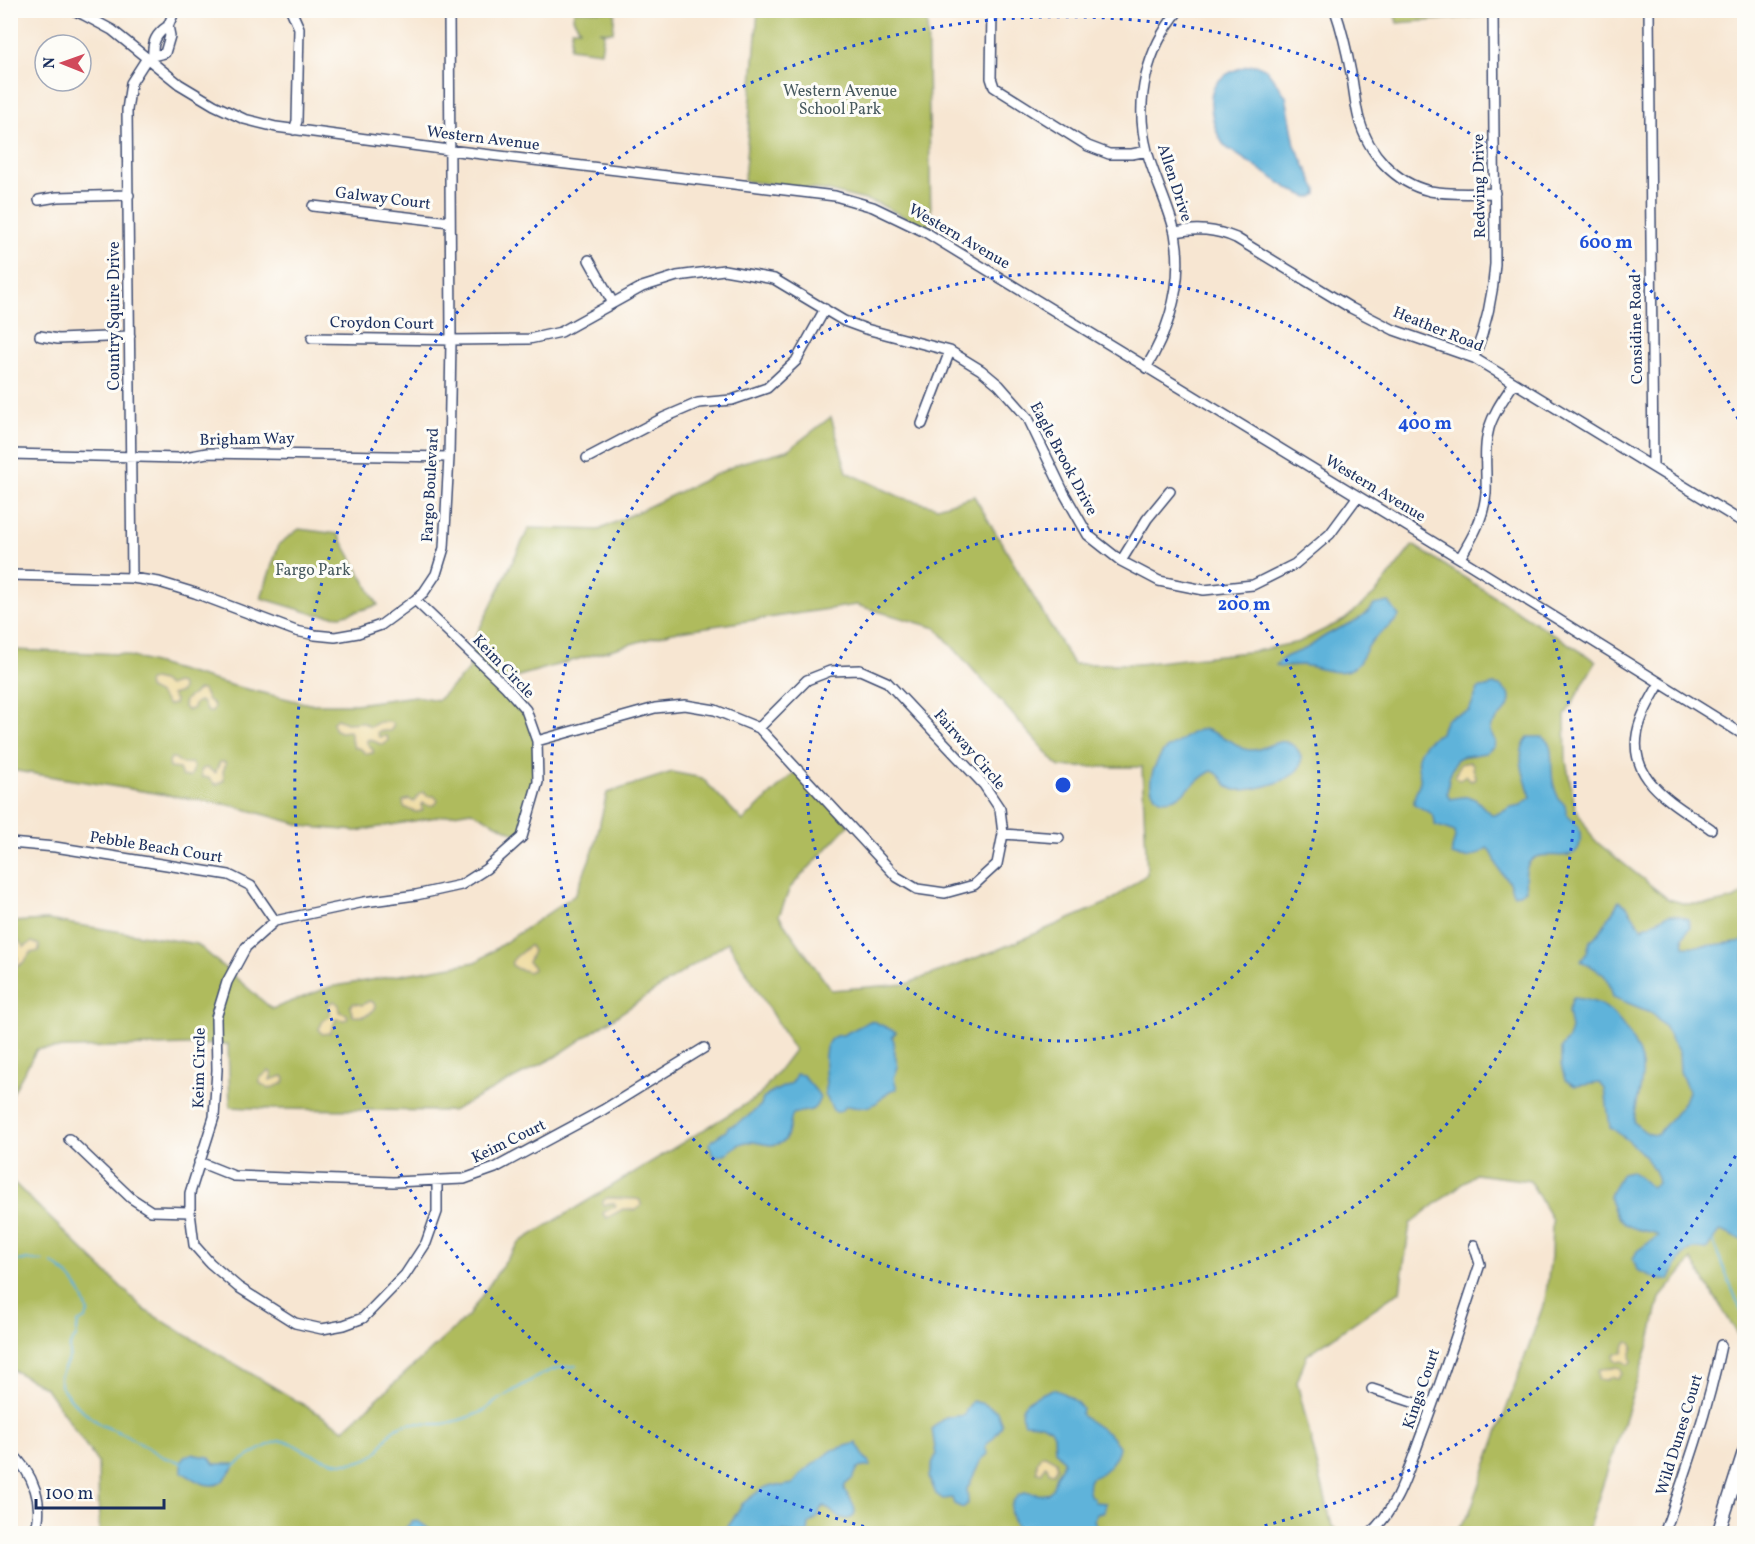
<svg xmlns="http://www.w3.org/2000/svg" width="1755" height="1544" viewBox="0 0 1755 1544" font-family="Vollkorn,serif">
	<rect width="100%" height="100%" fill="#fdfcf7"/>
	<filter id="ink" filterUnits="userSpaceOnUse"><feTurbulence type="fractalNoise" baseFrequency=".0167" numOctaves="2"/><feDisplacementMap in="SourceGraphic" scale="12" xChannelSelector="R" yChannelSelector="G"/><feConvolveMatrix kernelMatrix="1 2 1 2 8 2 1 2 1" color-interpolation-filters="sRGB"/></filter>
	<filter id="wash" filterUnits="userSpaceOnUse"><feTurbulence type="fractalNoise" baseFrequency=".008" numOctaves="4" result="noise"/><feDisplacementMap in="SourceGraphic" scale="24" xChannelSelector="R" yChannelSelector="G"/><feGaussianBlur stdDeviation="1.35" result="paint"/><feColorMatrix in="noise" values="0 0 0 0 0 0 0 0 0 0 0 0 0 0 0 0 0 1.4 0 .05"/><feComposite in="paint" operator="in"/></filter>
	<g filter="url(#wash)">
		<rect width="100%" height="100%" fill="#f7e6d2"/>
		<!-- green -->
		<path fill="#afbb5d" stroke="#65755e" stroke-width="1.5" d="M574,11H615L613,32L599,31L604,33L601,52L570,48L572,29H580L573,18Z
			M758,11H927L931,220L927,228L877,203L828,191L744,181Z
			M1394,11H1488V16L1397,23Z
			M831,417L847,472L900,497L937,507L974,496L1073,664H1139L1256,651L1299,642L1344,620L1376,593L1413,545L1596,661L1565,716L1566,761L1575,807L1594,840L1668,899L1686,904H1713L1734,899L1744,893V1344L1692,1260L1660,1298L1649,1344L1587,1533H1455L1469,1514L1545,1300L1551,1256L1552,1220L1530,1181L1475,1174L1410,1224L1400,1291L1307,1355L1297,1382L1332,1526L1341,1533H99L98,1463L46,1388L11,1369V1180L146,1311L344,1429L468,1316L504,1263L520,1242L759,1096L794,1050L728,942L555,1057L452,1111L271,1109L230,1107L228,1044L37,1049L11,1096V922L47,920L197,944L272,1009L330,987L476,962L575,895L594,848L607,793L672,772L702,778L743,821L798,769L849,825L790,888L779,916L831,990L906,984L997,950L1109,902L1147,874L1142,767H1059L936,628L856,605L673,632L501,681L526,710L537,741L538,782L522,837L471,811L357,831L309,827L230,805L11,770V650L122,654L234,686L309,704H356L415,696L438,700L469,670L474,640L529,528L599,530L740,463L788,450Z
			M299,529L338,534L378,605L341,616L314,614L261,598L279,544Z"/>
		<!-- sand -->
		<path fill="#eeda9e" stroke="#84847e" stroke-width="1.5" d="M153,679L161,681L168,686L176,683L180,684L182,688L181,692L171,695L175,700L174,704L168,705L159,694L149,689L148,682Z
			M199,690H203L207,699L213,704L214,707L212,712H208L202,702L199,701L195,703L192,709L187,710L184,707L185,700Z
			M337,719L346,723L362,722L370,727L379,722H390L393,724V727L390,731H379L377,733L379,737L387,736L388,740L385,744H380L370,739L367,740V743L373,750V753L366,754L361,749L354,747L351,740V734L349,731L340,732L334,729L333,722Z
			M171,758H174L183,764L191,763L194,767L192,774L190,777L182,776L179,769L170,768L169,762Z
			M220,762H224L226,764L223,771L224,780L216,785L209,778L202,777L201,771L202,769L207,768L215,773Z
			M1470,762L1473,764C1472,770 1476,773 1476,779L1471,781L1466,775L1459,780L1455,776L1460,764Z
			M424,792L427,796H434L438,800L436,804L429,806L423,803L421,806L423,810C415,815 411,809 404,807L403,801L409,799L414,802C418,798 417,793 424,792Z
			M14,938L17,939L24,947L32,942L39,945V951L30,953C25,962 21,966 11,968V961L14,962L18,959L17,957H11V949L12,948L11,942Z
			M530,946L533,951L528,962L533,966L534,969L528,972C525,970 521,970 518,969C501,963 523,953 527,947Z
			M334,1001L339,1005V1012L347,1014L348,1018L345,1020L336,1019L330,1033L322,1034L319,1029L323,1021L330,1016L328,1005Z
			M369,1001L373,1002L375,1005C373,1016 363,1017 353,1016L350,1007L353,1003L362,1005Z
			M269,1071L272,1073L270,1080L283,1076L285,1079L284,1083L269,1089L260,1083V1078Z
			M607,1198L636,1199L640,1200L641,1206L636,1210L623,1209L607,1218L603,1214L604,1212L616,1206L614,1203L603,1205V1201Z
			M1628,1342L1631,1343L1633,1347L1631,1353L1632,1362L1628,1365L1623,1361L1617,1362L1614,1360V1355L1617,1353H1623L1625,1345Z
			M1616,1367L1621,1368L1622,1374L1618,1378L1612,1377L1606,1380L1598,1379V1370C1604,1367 1609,1370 1616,1367Z
			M1041,1455H1045L1056,1461L1057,1467L1053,1473L1049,1472L1047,1466L1045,1465L1042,1473L1037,1472V1463Z"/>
		<!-- water -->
		<path fill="#5eb3da" stroke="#3c719c" stroke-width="1.5" d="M1254,65L1260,66L1267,70L1286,96L1295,145L1317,190V194L1313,197H1308L1291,190L1227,148C1215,137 1206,102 1214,87C1221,74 1240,67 1254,65Z
			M1389,602L1399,616C1393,626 1380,632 1372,641C1366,648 1363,659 1357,665C1343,679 1319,667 1302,665C1295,665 1286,666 1279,667L1276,665C1283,655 1295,654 1305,649C1313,645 1318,640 1325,636C1341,626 1363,621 1374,605Z
			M1494,685L1500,686L1509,693C1514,710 1497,716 1490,728V732L1495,741L1494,747L1485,753L1461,757L1456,760L1449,778L1447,794L1450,799C1457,798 1464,796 1470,797C1480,799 1484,812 1494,815L1504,811L1511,807L1521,805L1531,797C1525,779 1514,754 1528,737H1543C1545,739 1548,741 1549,744C1553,752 1551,764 1552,772C1552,780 1555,791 1559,799C1561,801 1564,803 1565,806C1566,809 1566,812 1567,815C1570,819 1574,821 1577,825C1581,830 1581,841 1579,847C1569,871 1518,831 1526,890L1514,895C1511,890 1511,886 1508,881C1506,877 1501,874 1499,869C1495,862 1495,854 1487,848C1475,858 1466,860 1452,855C1450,844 1457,841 1455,832L1435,825C1436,810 1423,811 1414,804C1413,795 1418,789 1420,781C1421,775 1418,772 1418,766C1415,751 1429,737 1441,733C1446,712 1452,717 1469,711L1478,689Z
			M1204,729C1213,732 1221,736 1229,740C1236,743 1242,750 1250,750C1265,752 1278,734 1294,746C1298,749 1300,753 1301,758C1304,781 1253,791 1236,790C1224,789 1223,773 1212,771C1198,777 1189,792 1175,798C1169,800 1162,801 1157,797C1144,787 1154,766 1161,755C1165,747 1173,746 1180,741C1188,736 1193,730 1204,729Z
			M1619,901L1627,906L1641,928C1663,922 1662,908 1688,919L1690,927L1683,937L1684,946C1706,948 1723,943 1744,941V1240C1736,1239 1729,1233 1720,1231L1707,1249C1703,1249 1697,1248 1693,1249C1681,1252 1674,1270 1669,1280H1660L1637,1270L1633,1259L1637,1251L1658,1236C1654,1232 1651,1232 1645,1231C1620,1226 1616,1219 1609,1196L1622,1173L1631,1171L1651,1187L1658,1183C1655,1160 1629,1140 1610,1127L1605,1089L1600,1083L1575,1086L1565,1080L1561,1065V1048L1568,1039L1571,1029L1568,1011L1573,998C1584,999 1596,1001 1605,1007C1620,1017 1640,1048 1642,1066C1644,1085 1635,1103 1634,1122C1641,1129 1647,1135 1657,1135L1683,1104L1688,1091L1680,1071L1679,1053L1664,1026L1650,1012L1613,997C1608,973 1602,972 1581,961L1587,952L1590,941L1600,932Z
			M870,1021L875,1022L896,1032L892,1037L894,1041V1050L898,1067L894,1078L897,1089C888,1090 887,1093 881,1099C872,1108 860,1109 848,1106C842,1107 840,1116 833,1110C831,1105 826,1098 825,1093C824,1089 826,1086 826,1083C825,1068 819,1034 843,1035Z
			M796,1074L803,1075C808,1083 815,1088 820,1097C814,1116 808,1108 793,1114C789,1121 790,1135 784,1141C772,1150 758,1140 746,1142C730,1145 731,1159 712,1155L710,1144L712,1140L726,1131L728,1127L736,1124L746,1118L761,1105L763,1099L768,1094L792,1083Z
			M1053,1389C1062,1392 1077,1400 1082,1409L1081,1414L1082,1416L1110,1435L1119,1446C1118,1458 1104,1475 1091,1478C1087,1483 1088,1491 1091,1497H1094V1502L1106,1503L1104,1512L1096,1513L1094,1520L1100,1533H1023C1016,1528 1013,1523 1011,1514C1009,1505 1015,1495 1025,1493C1033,1492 1041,1497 1048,1493C1055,1489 1053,1483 1056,1476C1059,1469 1063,1469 1063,1460L1055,1450L1054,1435L1051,1429L1042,1424L1025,1423C1011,1403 1040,1395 1053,1389Z
			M972,1401L984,1404L997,1411L1002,1425C997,1437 990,1438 985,1447L988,1454L981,1460L967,1489L968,1503L963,1508L954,1504L952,1498L943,1499L936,1494L929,1477L932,1464L936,1455L932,1429C943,1416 949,1417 965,1415L966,1410Z
			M856,1443C857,1446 860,1448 861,1450C864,1455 862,1457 868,1460L871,1466L858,1468L853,1478L845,1485L844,1490C849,1496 864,1517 847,1519C837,1519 831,1510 824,1506L820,1510L818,1517L809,1524L808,1533H789L784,1531L781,1533H722L732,1521L742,1504L763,1488L772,1485L782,1486L793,1484L804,1471L833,1450Z
			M194,1453L195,1455L209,1457L214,1464H234V1468C229,1472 225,1480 220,1483C208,1490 191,1478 182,1472V1462L185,1456Z
			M418,1521L435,1533H438H400L412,1522Z"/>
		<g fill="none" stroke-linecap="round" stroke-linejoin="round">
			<!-- stream -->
			<path stroke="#5eb3da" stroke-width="2" d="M1713,1242L1744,1318
				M10,1262L23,1260L43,1261
				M52,1263C72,1275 83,1292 88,1313L85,1319L78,1323L76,1337L70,1345V1355L60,1377V1386L76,1405L101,1425L124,1434L163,1457L184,1463
				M232,1467C243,1460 269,1442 280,1441C290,1440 297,1447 305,1451C323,1459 340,1467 361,1461C386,1454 381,1437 396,1428C413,1419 422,1425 440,1424C449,1424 470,1417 479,1413C486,1410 492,1404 498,1400C514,1391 541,1372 558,1368C564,1367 570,1367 576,1366"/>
		</g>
	</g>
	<g filter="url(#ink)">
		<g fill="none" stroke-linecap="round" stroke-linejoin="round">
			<defs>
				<path id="minor" d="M73,10L84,15L112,30L179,84L214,105L244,119L276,127L449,150L835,196L873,207L925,232L1469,564L1744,735
					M291,10L299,28L297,121L294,130
					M992,10L991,78L994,87L1088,146L1109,154H1132L1147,151
					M1335,10C1342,30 1347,52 1351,73C1354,88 1355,104 1359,119C1368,153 1395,183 1430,191C1451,195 1474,193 1495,193
					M1649,10L1653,467
					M168,26L170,36L165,53L153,56C152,42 156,34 168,26Z
					M168,26L175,10
					M39,200L57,197L129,195
					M313,206L450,222
					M1175,232C1197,228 1215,229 1236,238L1351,308L1394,330L1474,358L1744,523
					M589,260L613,303
					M40,336L58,339L130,336
					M312,338L451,340L529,339L561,332L642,287L677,276L724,270L774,279L844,321L866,329L950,351L981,370L999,385L1028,418L1064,493L1088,535L1121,561L1159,581L1204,590L1253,585L1295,564L1330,534L1358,496
					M1474,358C1486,327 1493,297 1495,264L1493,10
					M1146,368C1171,326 1184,282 1175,233C1169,206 1154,178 1147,151C1134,101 1146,50 1179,10
					M922,424L950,351
					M10,454L180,458L207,453L449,457
					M587,458L663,418L698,403L732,400L767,388L796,361L825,309
					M1460,558C1472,538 1484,518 1486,493C1487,471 1483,449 1489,428C1494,411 1505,397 1514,383
					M1121,561L1147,519L1170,491
					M10,575L132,578L159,582L195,593L296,631L315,635L335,637L358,633L381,625L415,600L424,592L436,574L444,548L449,457L451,340L449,10
					M132,578L127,110L131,83L147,58
					M415,600L506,687L526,710L537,741L538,782L522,837L486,869L461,885L416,895L364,902L275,921L246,947L227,982L216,1018L217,1070L214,1117L190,1193V1212L194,1245L210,1263L238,1287L295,1323L322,1329L344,1325L363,1318L405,1275L426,1243L437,1212V1181
					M1660,683C1653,695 1645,708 1641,720C1620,777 1672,802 1711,829
					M537,741L655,708L685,705L715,710L759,728L897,877L917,889L945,893L974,885L997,864L1003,834L1000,809L984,785L887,682L860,670L830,671L807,680L759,728
					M1003,834L1059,838
					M10,843L55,847L229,875L251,886L275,921
					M69,1139L131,1198L151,1211L190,1212
					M199,1162L234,1176L393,1182L464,1179L495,1168L603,1110L704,1048
					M1372,1389L1431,1408
					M10,1452C33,1472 46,1505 34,1534
					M1369,1534C1398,1510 1409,1467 1422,1433C1443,1378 1461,1321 1480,1264L1474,1245
					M1664,1534C1686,1472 1708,1410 1721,1345"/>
				<path id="major" d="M1718,1534L1744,1452"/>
			</defs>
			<!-- minor casing -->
			<use href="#minor" stroke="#3c4a6f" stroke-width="12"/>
			<!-- major casing -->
			<use href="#major" stroke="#3c4a6f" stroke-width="15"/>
			<!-- minor -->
			<use href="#minor" stroke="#fff" stroke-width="9"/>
			<!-- major -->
			<use href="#major" stroke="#fff" stroke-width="12"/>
		</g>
	</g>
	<!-- distance rings -->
	<g fill="none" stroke="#1d4ed8" stroke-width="3" stroke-dasharray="3 6">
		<circle cx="1063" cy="785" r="256"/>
		<circle cx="1063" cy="785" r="512"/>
		<path d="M1744 1140A768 768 0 0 1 1236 1533M890 1533A768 768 0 1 1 1744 430"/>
	</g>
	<g text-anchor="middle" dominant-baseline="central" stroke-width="6" stroke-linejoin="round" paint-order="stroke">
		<!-- park labels -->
		<g font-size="16" fill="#47595e" stroke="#fdfcf7">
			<text x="840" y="92">Western Avenue<tspan x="840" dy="18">School Park</tspan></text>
			<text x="313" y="571">Fargo Park</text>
		</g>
		<!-- street labels -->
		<g font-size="16" fill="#1b2f5e" stroke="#fdfcf7">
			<text transform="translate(483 139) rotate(7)">Western Avenue</text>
			<text transform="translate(1174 183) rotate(72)">Allen Drive</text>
			<text transform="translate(1480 186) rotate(-91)">Redwing Drive</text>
			<text transform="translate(383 199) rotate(7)">Galway Court</text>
			<text transform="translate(959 237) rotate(30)">Western Avenue</text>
			<text transform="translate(115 316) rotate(-90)">Country Squire Drive</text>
			<text transform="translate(382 324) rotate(1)">Croydon Court</text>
			<text transform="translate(1637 329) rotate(-91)">Considine Road</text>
			<text transform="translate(1438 330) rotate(22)">Heather Road</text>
			<text transform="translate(247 440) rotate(-1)">Brigham Way</text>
			<text transform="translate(1063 459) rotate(62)">Eagle Brook Drive</text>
			<text transform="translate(431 485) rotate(-87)">Fargo Boulevard</text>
			<text transform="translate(1375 489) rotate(31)">Western Avenue</text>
			<text transform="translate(503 667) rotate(46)">Keim Circle</text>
			<text transform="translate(969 750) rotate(49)">Fairway Circle</text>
			<text transform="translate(156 848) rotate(9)">Pebble Beach Court</text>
			<text transform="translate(200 1068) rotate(-89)">Keim Circle</text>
			<text transform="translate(509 1142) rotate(-26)">Keim Court</text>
			<text transform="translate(1422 1389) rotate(-71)">Kings Court</text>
			<text transform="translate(1680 1435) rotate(-73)">Wild Dunes Court</text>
		</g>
	</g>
	<circle cx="1063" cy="785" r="9" fill="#1d4ed8" stroke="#fdfcf7" stroke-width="3"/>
	<g font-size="18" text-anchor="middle" font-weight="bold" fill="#1d4ed8" stroke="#fdfcf7" stroke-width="6" stroke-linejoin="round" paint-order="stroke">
		<text x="1606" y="248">600 m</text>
		<text x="1425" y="429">400 m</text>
		<text x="1244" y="610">200 m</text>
	</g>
	<!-- margin -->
	<rect width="1755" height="1544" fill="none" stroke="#fdfcf7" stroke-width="36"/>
	<!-- north arrow -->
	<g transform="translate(63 63) rotate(271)"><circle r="28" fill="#fdfcf7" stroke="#a3aaba" stroke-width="1.5"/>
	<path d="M0-4.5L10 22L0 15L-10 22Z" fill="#d1495b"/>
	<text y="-9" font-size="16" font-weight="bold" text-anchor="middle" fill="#1b2f5e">N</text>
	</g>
	<!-- scale -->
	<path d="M36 1499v9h128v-9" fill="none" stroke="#1b2f5e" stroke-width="3"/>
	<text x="45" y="1499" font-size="18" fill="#1b2f5e" stroke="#fdfcf7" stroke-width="4.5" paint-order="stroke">100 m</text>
</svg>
